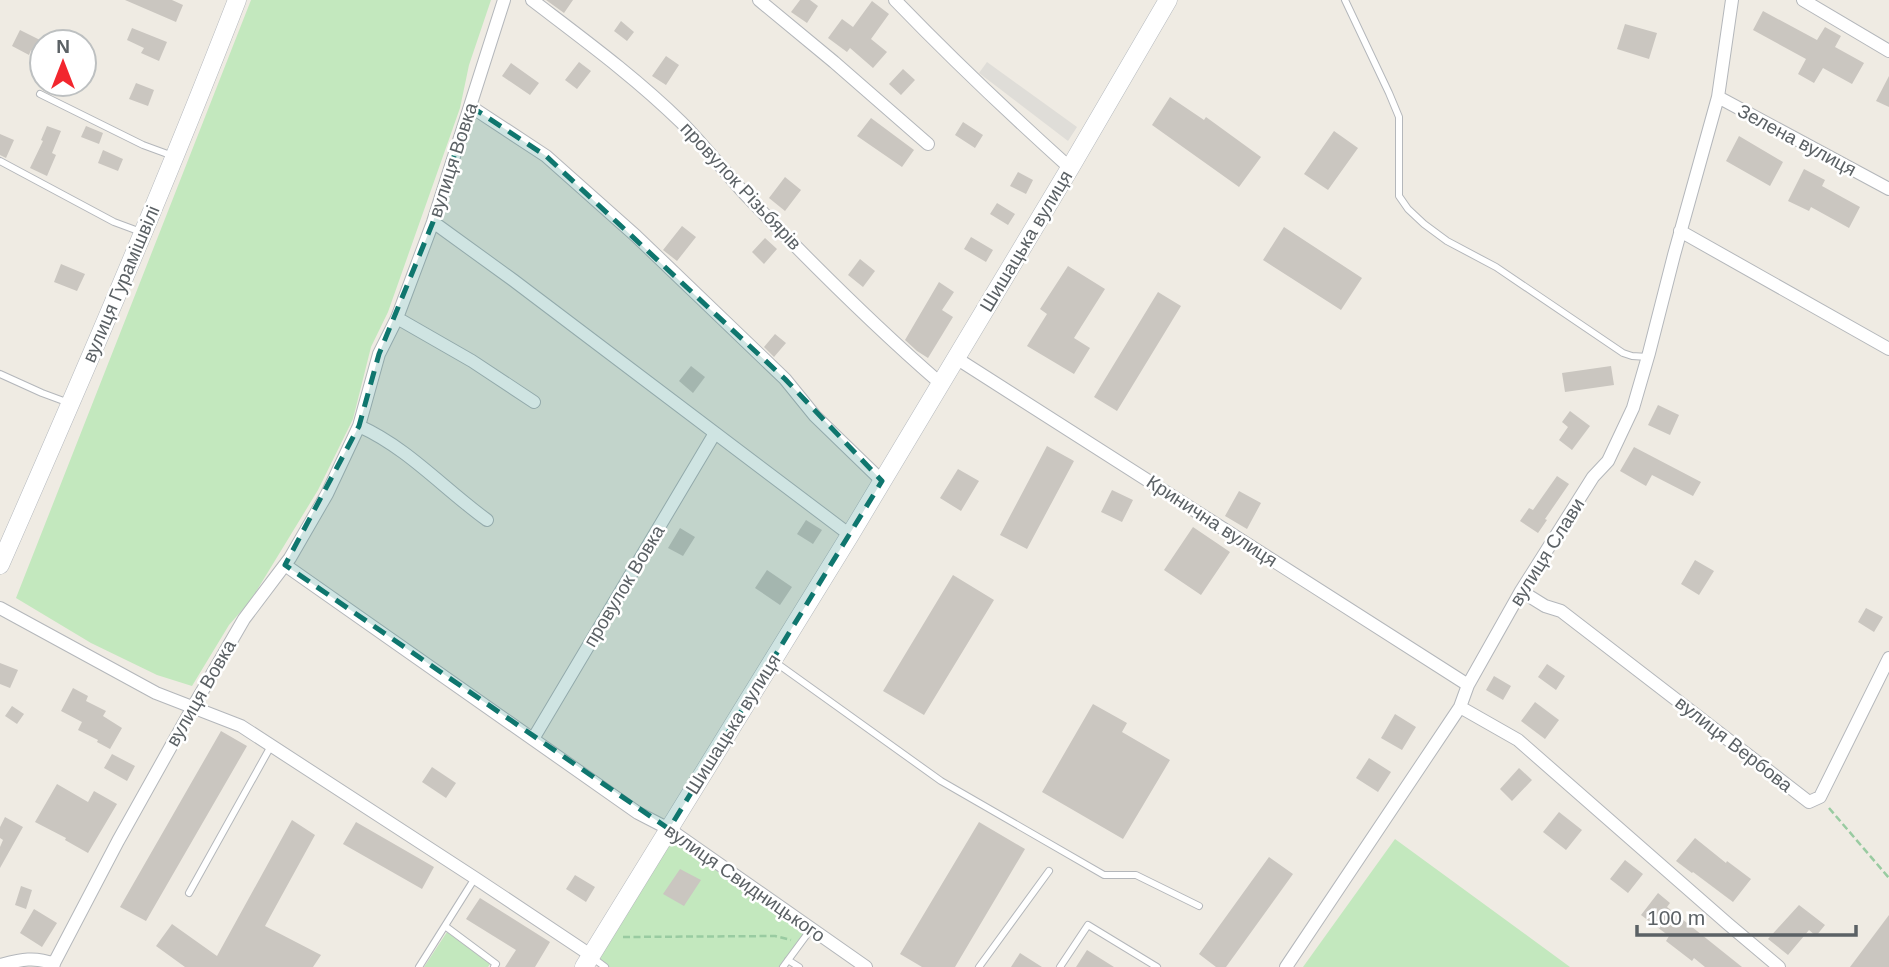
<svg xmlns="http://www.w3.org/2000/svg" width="1889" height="967" viewBox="0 0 1889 967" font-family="Arial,sans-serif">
	<rect width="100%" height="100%" fill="#efebe3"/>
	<!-- industrial -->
	<path fill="#dfddd8" d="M987,62L1077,127L1068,141L979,73Z"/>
	<!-- green -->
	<path fill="#c3e8be" d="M251,0H491L469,65L460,108L388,312L371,347L353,419L318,490L251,600L229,625L192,686L157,675L91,643L16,598Z
		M669,829L811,929L783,967H605L592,956Z
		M1395,839L1570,967H1303Z
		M447,932L490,964L488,967H424Z"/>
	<!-- building -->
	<path fill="#cac6c0" d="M125,0H172L183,5L176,22Z
		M546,0H573L564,13Z
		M800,0H810L818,6L807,23L791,12Z
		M872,1L889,14L871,39L887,52L873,68L850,48L847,52L828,38L842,19L853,27Z
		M1763,11L1817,40L1825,27L1841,36L1835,47L1864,63L1852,84L1823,68L1814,83L1798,74L1806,59L1753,30Z
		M621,21L634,32L627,41L614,31Z
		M1625,24L1657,33L1649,59L1617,49Z
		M132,28L167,42L159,61L141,53L144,48L127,40Z
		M20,30L42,41V56L31,50L29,55L12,46Z
		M666,56L679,65L666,85L652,76Z
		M579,62L591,71L577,89L565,80Z
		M511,63L539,83L530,95L502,76Z
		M903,69L915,80L901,95L889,84Z
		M1889,76V107L1876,101Z
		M136,83L154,90L148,106L129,99Z
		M1170,97L1204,120L1206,117L1261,157L1239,187L1152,125Z
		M871,118L914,150L902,167L857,136Z
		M963,122L983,135L975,148L955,135Z
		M47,126L61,131L52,153L56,155L47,176L30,168L43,141L41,140Z
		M86,126L103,133L99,144L81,137Z
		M1334,131L1358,148L1328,190L1304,174Z
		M0,134L14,140L6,158L0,155Z
		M1739,136L1783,162L1770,186L1726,161Z
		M103,150L123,159L118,171L98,163Z
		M1804,169L1825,180L1822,186L1860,207L1849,228L1811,207L1809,211L1788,201Z
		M1018,172L1033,180L1026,194L1010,186Z
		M785,177L801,190L785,211L769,198Z
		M997,203L1015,214L1008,225L990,214Z
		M682,226L696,237L677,261L663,250Z
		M1284,227L1362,278L1341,310L1263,260Z
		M971,237L993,250L986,262L964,249Z
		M765,238L777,249L764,264L752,252Z
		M860,259L875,271L863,287L848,275Z
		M61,264L85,274L77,291L54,282Z
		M1068,266L1105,289L1074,338L1090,348L1074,374L1027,346L1047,314L1040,309Z
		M939,282L954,292L942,310L953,317L928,358L917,351L905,340Z
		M1158,292L1181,306L1117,411L1094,397Z
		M775,334L786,343L774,357L764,347Z
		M691,366L705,377L693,393L679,381Z
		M1611,366L1614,385L1565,392L1562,373Z
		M1658,405L1679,415L1670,435L1648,425Z
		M1570,411L1590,426L1572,450L1559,440L1568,427L1562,422Z
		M1047,446L1074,461L1027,549L1000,535Z
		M1634,447L1701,482L1693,496L1652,475L1646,486L1620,471Z
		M958,469L979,481L961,511L940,498Z
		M1557,476L1569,484L1545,519L1547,520L1538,533L1520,521L1529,508L1533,510Z
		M1112,490L1133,500L1122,522L1101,512Z
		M1239,491L1261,503L1247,529L1225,516Z
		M806,520L822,530L813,544L797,534Z
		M1193,527L1230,552L1201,595L1164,570Z
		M680,528L695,537L683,556L668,548Z
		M1695,560L1714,571L1699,595L1681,584Z
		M767,570L792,587L780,605L755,588Z
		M953,575L994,600L924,715L883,691Z
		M1866,608L1883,617L1874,632L1858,622Z
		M0,663L18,670L10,688L0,684Z
		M1547,664L1565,676L1556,690L1538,677Z
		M1494,676L1511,686L1503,700L1486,690Z
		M73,688L88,696L86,701L106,711L103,716L122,728L110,749L97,742L98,740L78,730L82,722L61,711Z
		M1535,702L1559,720L1545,739L1521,721Z
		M1093,704L1127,723L1122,732L1170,760L1123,839L1042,792Z
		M12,706L24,714L17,724L5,716Z
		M1395,714L1416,727L1402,750L1381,738Z
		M221,731L247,746L146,921L120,907Z
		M112,754L135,766L127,781L104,768Z
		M1369,758L1391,772L1378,792L1356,778Z
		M432,767L456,783L446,798L422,782Z
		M1519,768L1532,780L1512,801L1500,789Z
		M57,784L88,802L94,791L117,804L88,853L65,840L66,838L35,822Z
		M1559,812L1582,830L1566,850L1543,832Z
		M5,817L23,827L0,868V847L3,840L0,838V827Z
		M292,820L315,835L265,926L321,955L313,967H185L156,946L172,924L217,956Z
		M356,822L434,867L422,889L343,844Z
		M979,822L1025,849L955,967H922L900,954Z
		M1695,838L1726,863L1727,861L1751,879L1733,902L1693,872L1692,873L1676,861Z
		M1269,857L1293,874L1226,967H1216L1199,954Z
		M1625,860L1643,874L1628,893L1610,879Z
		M680,869L701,880L684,906L663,894Z
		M575,875L595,887L586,902L566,889Z
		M21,886L32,890L26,909L15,905Z
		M1658,893L1670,903L1667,907L1742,967H1705L1694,958L1692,961L1666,941L1669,936L1641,915Z
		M480,898L550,942L535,967H505L516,950L466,919Z
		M1799,905L1825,925L1816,936L1809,930L1788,955L1768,939Z
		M34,909L57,923L42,947L20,933Z
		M1889,915V967H1850Z
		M1087,950L1114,967H1076Z
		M1020,953L1042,967H1011Z"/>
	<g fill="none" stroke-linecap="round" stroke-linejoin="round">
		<defs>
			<path id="lane" d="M1345,0L1389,93L1399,117V196L1408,209L1424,224L1447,241L1496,267L1623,353L1632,356L1648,357
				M40,94L143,145L173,156
				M0,161L114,222L141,232
				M0,374L42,393L69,403
				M775,662L941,781L1104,875H1136L1199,906
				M189,893L271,746
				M445,926L496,964L494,967
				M593,958L605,967
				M788,960L799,967
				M419,967L475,878
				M783,967L811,929
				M979,967L1049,871
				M1060,967L1088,925L1157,967"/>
			<path id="street" d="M532,0C583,39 635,77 681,122C703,144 723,170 745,194C807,259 872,324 940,383
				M759,0L834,62L928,144
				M895,0C951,58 1010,114 1070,168
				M1803,0L1889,51
				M1718,97L1889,189
				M470,106L546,156L636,236L785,379L815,416L882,481
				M433,222L513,280L850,535
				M1680,231L1889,349
				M397,318L472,361L534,402
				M956,358L1468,685
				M359,426C408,448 444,489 487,520
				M285,565L638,813L669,829L866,967
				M1521,591L1545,606L1561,611L1809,802L1820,797L1889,658
				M0,608L156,693L241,726L475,878L592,956
				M1460,707L1518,740L1728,924L1779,967
				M533,739L715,433
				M0,965C20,960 34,956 54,964
				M52,967L118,841L193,707L244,619L290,558L327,494L359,426L379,354L397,318L433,222L504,0
				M1286,967L1460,707L1468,685L1521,591L1593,477L1608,461L1633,408L1649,353L1674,255L1718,97L1732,0"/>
			<path id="secondary" d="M0,565C82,378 163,191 237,0
				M584,967L850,535L1070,168L1168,0"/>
		</defs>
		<!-- lane casing -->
		<use href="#lane" stroke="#b4b7bb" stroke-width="8"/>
		<!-- street casing -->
		<use href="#street" stroke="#b4b7bb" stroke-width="14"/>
		<!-- secondary casing -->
		<use href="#secondary" stroke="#b5b9be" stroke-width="19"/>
		<!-- path -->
		<path stroke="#99cba1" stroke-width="2.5" stroke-dasharray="7 3.5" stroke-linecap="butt" d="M1829,808L1889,878
			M623,937L775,936L791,940"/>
		<!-- lane -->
		<use href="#lane" stroke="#fff" stroke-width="6"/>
		<!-- street -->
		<use href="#street" stroke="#fff" stroke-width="12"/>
		<!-- secondary -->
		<use href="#secondary" stroke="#fff" stroke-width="18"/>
	</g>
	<!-- marked area -->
	<path fill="#0f766e" fill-opacity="0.2" stroke="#0f766e" stroke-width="5" stroke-dasharray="14 9" stroke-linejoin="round" d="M470,106L546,156L785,379L882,481L669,829L285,565L359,426L379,354L433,222Z"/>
	<g text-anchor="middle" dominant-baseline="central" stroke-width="5" stroke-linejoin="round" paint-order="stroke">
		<!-- street labels -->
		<g font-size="19" fill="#5b6165" stroke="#fff">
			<text transform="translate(1797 140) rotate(28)">Зелена вулиця</text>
			<text transform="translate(453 160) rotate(-72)">вулиця Вовка</text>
			<text transform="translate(741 186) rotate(47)">провулок Різьбярів</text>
			<text transform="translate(1026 241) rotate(-59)">Шишацька вулиця</text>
			<text transform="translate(121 284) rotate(-67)">вулиця Гурамішвілі</text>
			<text transform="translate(1212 521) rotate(33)">Кринична вулиця</text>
			<text transform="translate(1547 552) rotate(-58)">вулиця Слави</text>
			<text transform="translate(624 586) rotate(-59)">провулок Вовка</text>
			<text transform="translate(201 693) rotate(-60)">вулиця Вовка</text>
			<text transform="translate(733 724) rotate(-58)">Шишацька вулиця</text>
			<text transform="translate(1734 744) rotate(38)">вулиця Вербова</text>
			<text transform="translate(745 883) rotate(35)">вулиця Свидницького</text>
		</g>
	</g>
	<!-- north arrow -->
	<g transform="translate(63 63)"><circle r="33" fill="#ffffff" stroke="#bdc0c1" stroke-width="2"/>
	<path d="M0-5L12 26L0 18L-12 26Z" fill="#f2262e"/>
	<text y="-10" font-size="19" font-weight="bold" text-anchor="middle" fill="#5b6165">N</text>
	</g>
	<!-- scale -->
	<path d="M1637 925v10h219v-10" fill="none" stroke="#5b6165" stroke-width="3.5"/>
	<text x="1647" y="925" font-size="21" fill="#5b6165" stroke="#ffffff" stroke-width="5" paint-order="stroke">100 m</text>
</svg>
